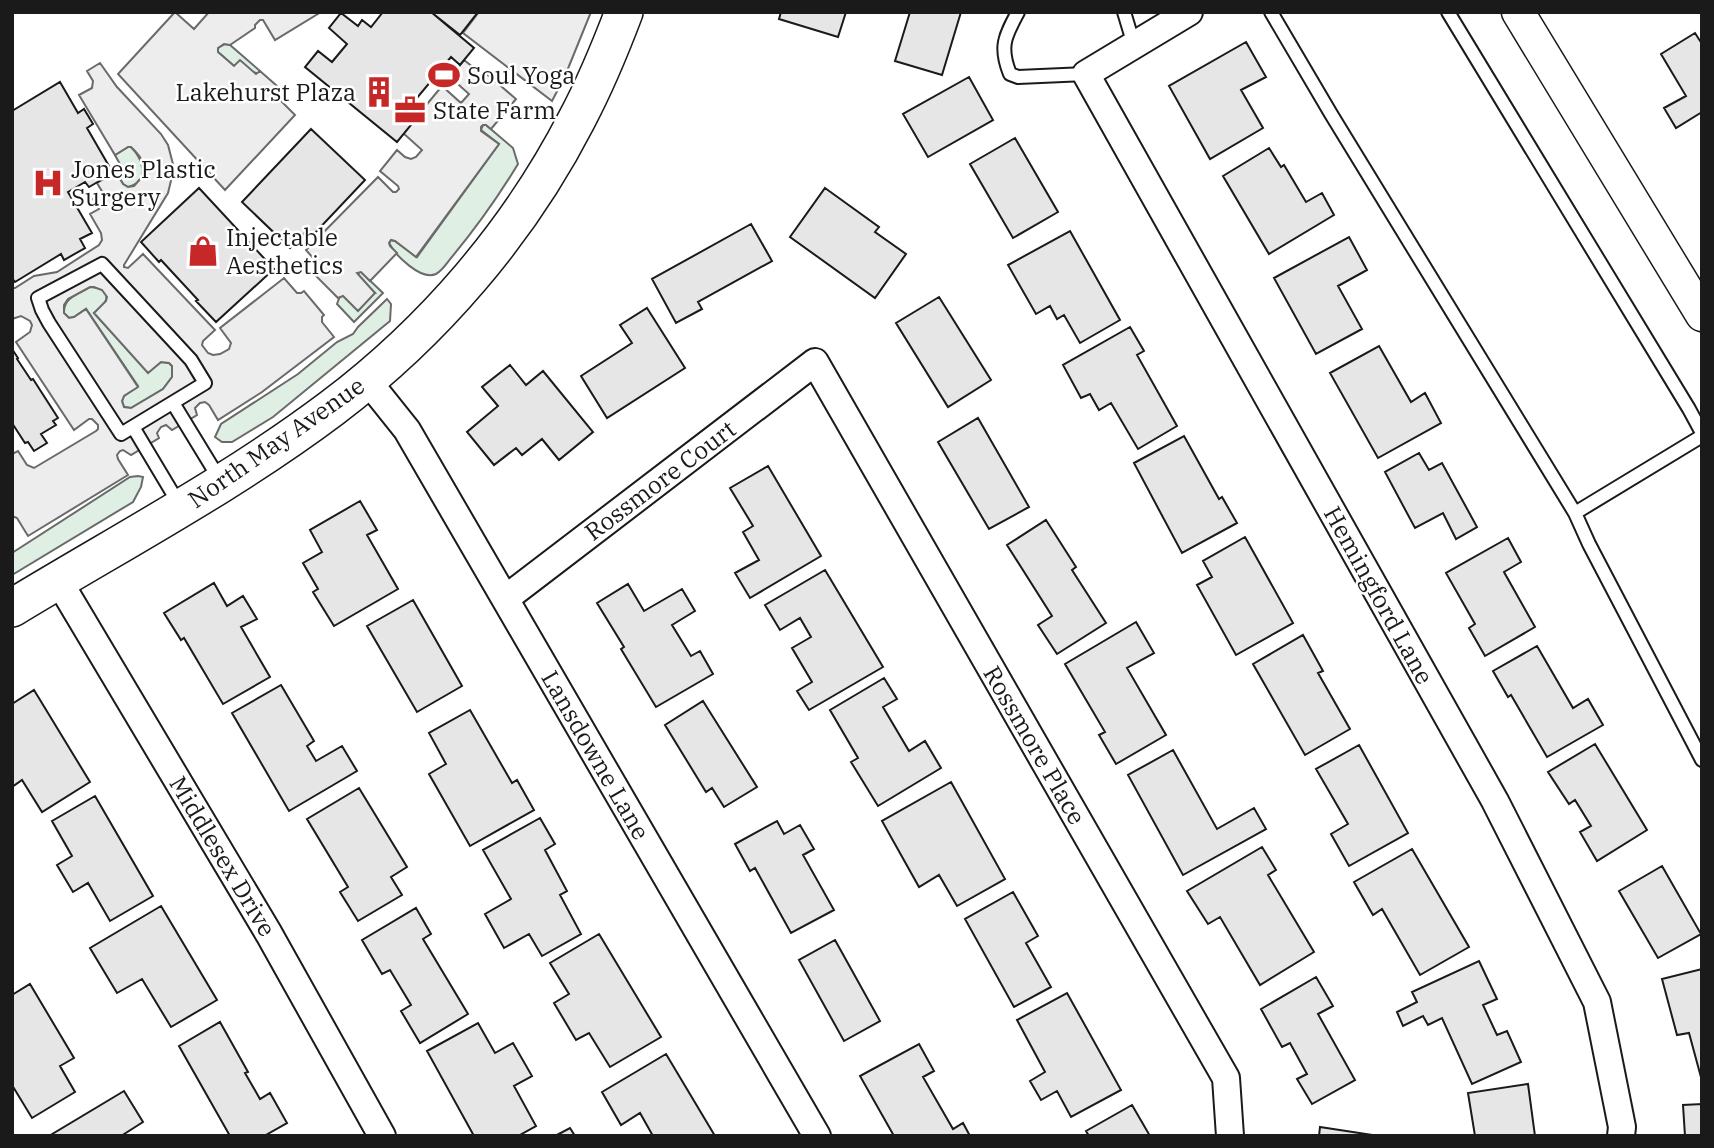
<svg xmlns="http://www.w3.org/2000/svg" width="1714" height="1148" viewBox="0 0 1714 1148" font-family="'IBM Plex Serif',serif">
	<rect width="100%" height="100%" fill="#fff"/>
	<!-- green -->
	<path fill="#e0efe3" stroke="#6a6a6a" stroke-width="2" d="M225,44L230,45L260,71L259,74L234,66L218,52V48Z
		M483,125H486L513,148L518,164C498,197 476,228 451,258C447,263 442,271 436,274C421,281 395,255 389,243L391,240L395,241L417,257L499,144L481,130Z
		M128,147H131C143,159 150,181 128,187L123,184L116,172L122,168L115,155Z
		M359,272H361L383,293L354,322L337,304L340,296L375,293L358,276Z
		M90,287C97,287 109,290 106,300C105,304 97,310 94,313L148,372L161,362L169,363L172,366V377L163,389L131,408L124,407L122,401L124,396L138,386L86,309L74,317L69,318L64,313C63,298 78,294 90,287Z
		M387,299L391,304L390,321L273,417L232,442H222L215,437L221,424L298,374L337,342L353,334L358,327Z
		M138,476L143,477L141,487L133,502L12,575V553L130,477Z"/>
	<!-- parking -->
	<path fill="#ededed" stroke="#6a6a6a" stroke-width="2" fill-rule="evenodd" d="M175,12L194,29L209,12H321L275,40L263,20H260L255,25V28L230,45L224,44L218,48V52L234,66L240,60L256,74L260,71L285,93L278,98L295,115L225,190L118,74Z
		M479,12H591L565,76L552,101L463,33Z
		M464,60L478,71L488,75L516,99L491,129L486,125H483L481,127V131L499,144L416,257L395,241L391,240L389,243L390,246L397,253L370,281L361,272L357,273L375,293L358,311L343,296L338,298L314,274L320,266L306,250L378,177L393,192H396L399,189L398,186L380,171L397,150L405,157L411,159L416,157L422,150L403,133L442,86L461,103L469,94L450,77Z
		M100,63L117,87L161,134L168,145L174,168L168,193L124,265V267L128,268L143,254L215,330L203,341L202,345L208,353L213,355L220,354L229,349L231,343L220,328L284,278L297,293H301L304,291L324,315L322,317V322L334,337L262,392L218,420L209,405L205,402L200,403L195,408L197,415L172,430L166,425L161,427L157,433L159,438L131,455L123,450L120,451L117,455L118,459L128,475L28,536L17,518L12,516V454L18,451L27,465L34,468L96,431L98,429V425L92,419H89L74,430L16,342L30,332L32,325L30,321L21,316L12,319V288H15L34,276L57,272L99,245L102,240L101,233L90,214L99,209L93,199L103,193L97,183L116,172L123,184L128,187L134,186L142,177L143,167L140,157L135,151L131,147H128L115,155L79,95L92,88L93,81L87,71ZM90,287H94L102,290L107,297L106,301L94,313L148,373L161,362L169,363L172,366V377L163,389L131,408L124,407L122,401L124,396L138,387L86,309L74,317L69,318L64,313V305L68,299Z"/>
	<!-- building -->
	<path fill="#e6e6e6" stroke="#1a1a1a" stroke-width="2" d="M383,12H431L474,48L460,65L451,57L401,117L411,125L397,142L305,67L318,51L332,62L347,44L329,28L341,13L358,26L362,20L371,27Z
		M431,12H478L460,35Z
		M781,12H846L838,37L779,19Z
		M910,12H961L942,75L895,61Z
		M1695,33L1702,44V112L1676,128L1664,108L1686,96L1661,54Z
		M1246,42L1266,77L1241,90L1263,128L1210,159L1169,86Z
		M969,77L993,120L928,157L903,114Z
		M60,82L78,113L84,109L93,124L87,128L113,173L89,187L85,182L68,192L92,233L80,239L85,248L64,260L61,254L15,282L12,278V111Z
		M311,129L365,180L313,235L308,229L290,248L242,202Z
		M1015,138L1058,212L1013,238L970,164Z
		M1269,148L1281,167L1284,165L1306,202L1322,193L1334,215L1269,254L1223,176Z
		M199,188L274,269L216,322L196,301L198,300L161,260L159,262L141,242Z
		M825,188L879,227L875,232L906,254L875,298L790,237Z
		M751,224L772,261L698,302L702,309L676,323L652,279Z
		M1070,231L1120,320L1080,343L1064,315L1057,319L1050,306L1036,314L1008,265Z
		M1349,237L1367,270L1338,286L1362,329L1316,354L1274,278Z
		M939,297L991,380L948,407L896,323Z
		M647,308L685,368L607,418L581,376L632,343L620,325Z
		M1130,327L1144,351L1137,355L1177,426L1138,449L1111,403L1099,410L1090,394L1081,398L1063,365Z
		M1379,346L1411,402L1425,393L1441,423L1378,458L1330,373Z
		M12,349L18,358L17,359L31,380L33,379L58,418L53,421L56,425L41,434L47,443L34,451L28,442L25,443L12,423Z
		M510,365L526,385L543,371L593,432L559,460L542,439L522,455L516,448L494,465L467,432L498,406L482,387Z
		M978,418L1029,507L989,529L938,442Z
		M1184,436L1219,499L1222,497L1237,523L1182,553L1134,463Z
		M1419,453L1429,470L1442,463L1477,527L1456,539L1443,513L1415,528L1385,472Z
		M768,466L821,556L750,598L735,573L759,560L743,532L753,526L730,488Z
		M360,501L377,530L367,535L398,589L334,626L313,592L318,589L303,563L322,552L310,530Z
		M1046,520L1076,567L1072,570L1106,623L1057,654L1038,625L1052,616L1007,545Z
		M1245,537L1293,623L1236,655L1197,585L1212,577L1203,561Z
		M1508,538L1521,562L1504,572L1535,627L1485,656L1469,628L1475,624L1446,573Z
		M825,570L883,667L809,710L797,691L812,682L792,648L811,637L800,618L780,630L765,605Z
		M214,583L227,606L243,596L257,619L241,627L270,677L223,704L184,638L181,640L164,613Z
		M628,584L644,611L682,589L695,611L672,625L691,656L700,651L713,674L656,707L621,649L624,647L597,603Z
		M413,600L462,686L417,712L367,626Z
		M1136,622L1154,653L1127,668L1166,735L1116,764L1099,735L1105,732L1065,664Z
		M1303,635L1323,671L1318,673L1350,729L1305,755L1253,664Z
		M1537,646L1573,708L1588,699L1603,725L1547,757L1511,695L1508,697L1493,671Z
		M884,678L897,699L883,707L909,751L925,741L941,768L878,806L851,762L858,758L830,710Z
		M281,685L314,741L307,746L316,761L342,746L357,771L289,811L232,713Z
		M34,690L90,782L42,812L22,780L12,787V704Z
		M703,701L757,787L724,807L712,788L706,792L665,725Z
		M470,710L512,783L517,780L534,810L470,846L429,774L446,764L429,733Z
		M1595,744L1647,830L1597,861L1580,832L1591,826L1575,800L1569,804L1548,772Z
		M1359,745L1408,833L1349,866L1331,834L1348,824L1316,769Z
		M1173,750L1217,829L1254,808L1266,829L1183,875L1128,775Z
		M951,782L1005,879L957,906L939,875L919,887L882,821Z
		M359,788L407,867L391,877L402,895L358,921L340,892L348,887L307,819Z
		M95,796L153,896L110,921L88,883L73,892L57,865L72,856L52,821Z
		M540,818L555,844L545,850L567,891L560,895L581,934L542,956L529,934L504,948L485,914L511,899L483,850Z
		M777,821L784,834L800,825L814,849L803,855L834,910L791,933L755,868L750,871L735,844Z
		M1262,847L1276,870L1268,875L1314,952L1260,985L1220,917L1208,924L1187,891Z
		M1412,849L1469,947L1420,975L1382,909L1373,915L1354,882Z
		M1662,866L1701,934L1658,958L1619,891Z
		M1013,892L1038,936L1026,943L1051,987L1014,1007L965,919Z
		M161,906L217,1000L171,1027L142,979L117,993L90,948Z
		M416,908L431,934L423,939L468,1014L420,1043L401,1011L411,1005L390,970L382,974L362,940Z
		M599,934L661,1037L610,1067L589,1033L576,1040L554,1003L569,994L550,963Z
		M835,940L880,1021L844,1041L799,960Z
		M1479,961L1497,999L1483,1005L1497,1035L1507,1031L1521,1062L1472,1084L1442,1018L1428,1025L1423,1016L1403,1026L1397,1012L1417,1002L1412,992Z
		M1702,969V1081L1689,1033L1677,1035L1662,979Z
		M1316,977L1333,1006L1318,1014L1355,1080L1312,1104L1297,1079L1307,1074L1290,1043L1282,1047L1261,1009Z
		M30,984L74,1058L60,1066L75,1092L32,1118L12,1085V995Z
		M1067,993L1121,1090L1071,1117L1057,1091L1041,1100L1030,1081L1045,1072L1017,1020Z
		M220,1022L248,1072L245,1073L260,1099L270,1093L287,1123L264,1136H230L179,1046Z
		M478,1023L495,1053L513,1043L532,1076L514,1086L536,1126L518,1136H474L427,1051Z
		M919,1044L934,1071L923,1077L953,1129L963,1123L970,1136H894L860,1076Z
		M666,1054L715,1136H653L640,1113L621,1125L602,1092Z
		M1528,1084L1535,1136H1475L1468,1093Z
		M124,1091L143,1122L121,1136H49Z
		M1702,1104V1136H1685L1683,1105Z
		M1132,1105L1150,1136H1089L1086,1131Z
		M1320,1127L1379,1136H1319Z
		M570,1128L575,1136H555Z"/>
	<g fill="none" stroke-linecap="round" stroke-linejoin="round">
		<defs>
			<path id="service" d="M1018,12C1005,36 999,47 1010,74L1018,77L1086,74
				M1124,12L1134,45
				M1271,12L1331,114L1575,513L1589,544L1702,760
				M1448,12L1689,409L1702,433
				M102,264L191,360L205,383L121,434L49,323L42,310L38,298Z
				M173,403L220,480
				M133,427L179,504
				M1575,513L1702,436"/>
			<path id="minor" d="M1189,12L1086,74L1495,801L1597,1002L1622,1127L1621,1136
				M367,380L407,430L817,1136
				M58,580L269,934L382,1136
				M505,599L815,362L1226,1078L1230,1136"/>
			<path id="tertiary" d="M1518,12L1702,315"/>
			<path id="secondary" d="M12,608C119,543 231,484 332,408C433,332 519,232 577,119C595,85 610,49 624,12"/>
		</defs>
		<!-- service casing -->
		<use href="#service" stroke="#1a1a1a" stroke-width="16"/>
		<!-- minor casing -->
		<use href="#minor" stroke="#1a1a1a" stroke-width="30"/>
		<!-- tertiary casing -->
		<use href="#tertiary" stroke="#1a1a1a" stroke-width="35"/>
		<!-- secondary casing -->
		<use href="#secondary" stroke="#1a1a1a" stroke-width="40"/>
		<!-- service -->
		<use href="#service" stroke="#fff" stroke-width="12"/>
		<!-- minor -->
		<use href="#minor" stroke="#fff" stroke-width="26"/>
		<!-- tertiary -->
		<use href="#tertiary" stroke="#fff" stroke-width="32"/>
		<!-- secondary -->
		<use href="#secondary" stroke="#fff" stroke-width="37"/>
	</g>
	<!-- icons -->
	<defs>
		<symbol id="stadium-bare" viewBox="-9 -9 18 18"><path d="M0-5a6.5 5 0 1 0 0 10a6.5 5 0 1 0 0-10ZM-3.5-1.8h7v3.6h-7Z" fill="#c62828" stroke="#fff" stroke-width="2.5" paint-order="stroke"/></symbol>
		<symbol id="building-bare" viewBox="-9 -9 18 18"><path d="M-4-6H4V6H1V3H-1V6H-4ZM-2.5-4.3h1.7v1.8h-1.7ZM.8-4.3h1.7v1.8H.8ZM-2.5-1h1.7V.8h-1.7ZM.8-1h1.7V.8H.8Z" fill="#c62828" stroke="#fff" stroke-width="2.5" paint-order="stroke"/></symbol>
		<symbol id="office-bare" viewBox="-9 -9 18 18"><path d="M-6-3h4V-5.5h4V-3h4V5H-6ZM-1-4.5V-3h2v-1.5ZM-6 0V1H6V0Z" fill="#c62828" stroke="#fff" stroke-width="2.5" paint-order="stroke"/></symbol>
		<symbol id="hospital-bare" viewBox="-9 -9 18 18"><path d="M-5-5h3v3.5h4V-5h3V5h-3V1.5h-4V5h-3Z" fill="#c62828" stroke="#fff" stroke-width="2.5" paint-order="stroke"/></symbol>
		<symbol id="shop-bare" viewBox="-9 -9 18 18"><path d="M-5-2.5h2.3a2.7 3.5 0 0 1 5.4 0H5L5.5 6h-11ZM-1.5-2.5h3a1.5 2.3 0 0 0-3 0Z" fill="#c62828" stroke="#fff" stroke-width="2.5" paint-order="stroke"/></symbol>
	</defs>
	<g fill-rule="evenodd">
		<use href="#stadium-bare" x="422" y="53" width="44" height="44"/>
		<use href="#building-bare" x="357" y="70" width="44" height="44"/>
		<use href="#office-bare" x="388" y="88" width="44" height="44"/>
		<use href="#hospital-bare" x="26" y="161" width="44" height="44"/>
		<use href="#shop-bare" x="181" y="229" width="44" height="44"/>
	</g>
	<g text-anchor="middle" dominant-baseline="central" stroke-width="5" stroke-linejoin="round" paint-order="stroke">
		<!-- poi labels -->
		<g font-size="24" fill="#1a1a1a" stroke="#fff" text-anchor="start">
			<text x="467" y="75">Soul Yoga</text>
			<text x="356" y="92" text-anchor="end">Lakehurst Plaza</text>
			<text x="433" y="110">State Farm</text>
			<text x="71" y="169">Jones Plastic<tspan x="71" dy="28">Surgery</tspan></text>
			<text x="226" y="237">Injectable<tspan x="226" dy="28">Aesthetics</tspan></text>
		</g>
		<!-- street labels -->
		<g font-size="24" fill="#1a1a1a" stroke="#fff">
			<text transform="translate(276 442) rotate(-35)">North May Avenue</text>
			<text transform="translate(660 480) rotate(-37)">Rossmore Court</text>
			<text transform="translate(1379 595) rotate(61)">Hemingford Lane</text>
			<text transform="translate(1035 745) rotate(60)">Rossmore Place</text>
			<text transform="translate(596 755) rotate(60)">Lansdowne Lane</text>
			<text transform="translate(223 856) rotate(59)">Middlesex Drive</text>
		</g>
	</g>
	<!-- border -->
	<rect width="1714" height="1148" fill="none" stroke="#1a1a1a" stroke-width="28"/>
</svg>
